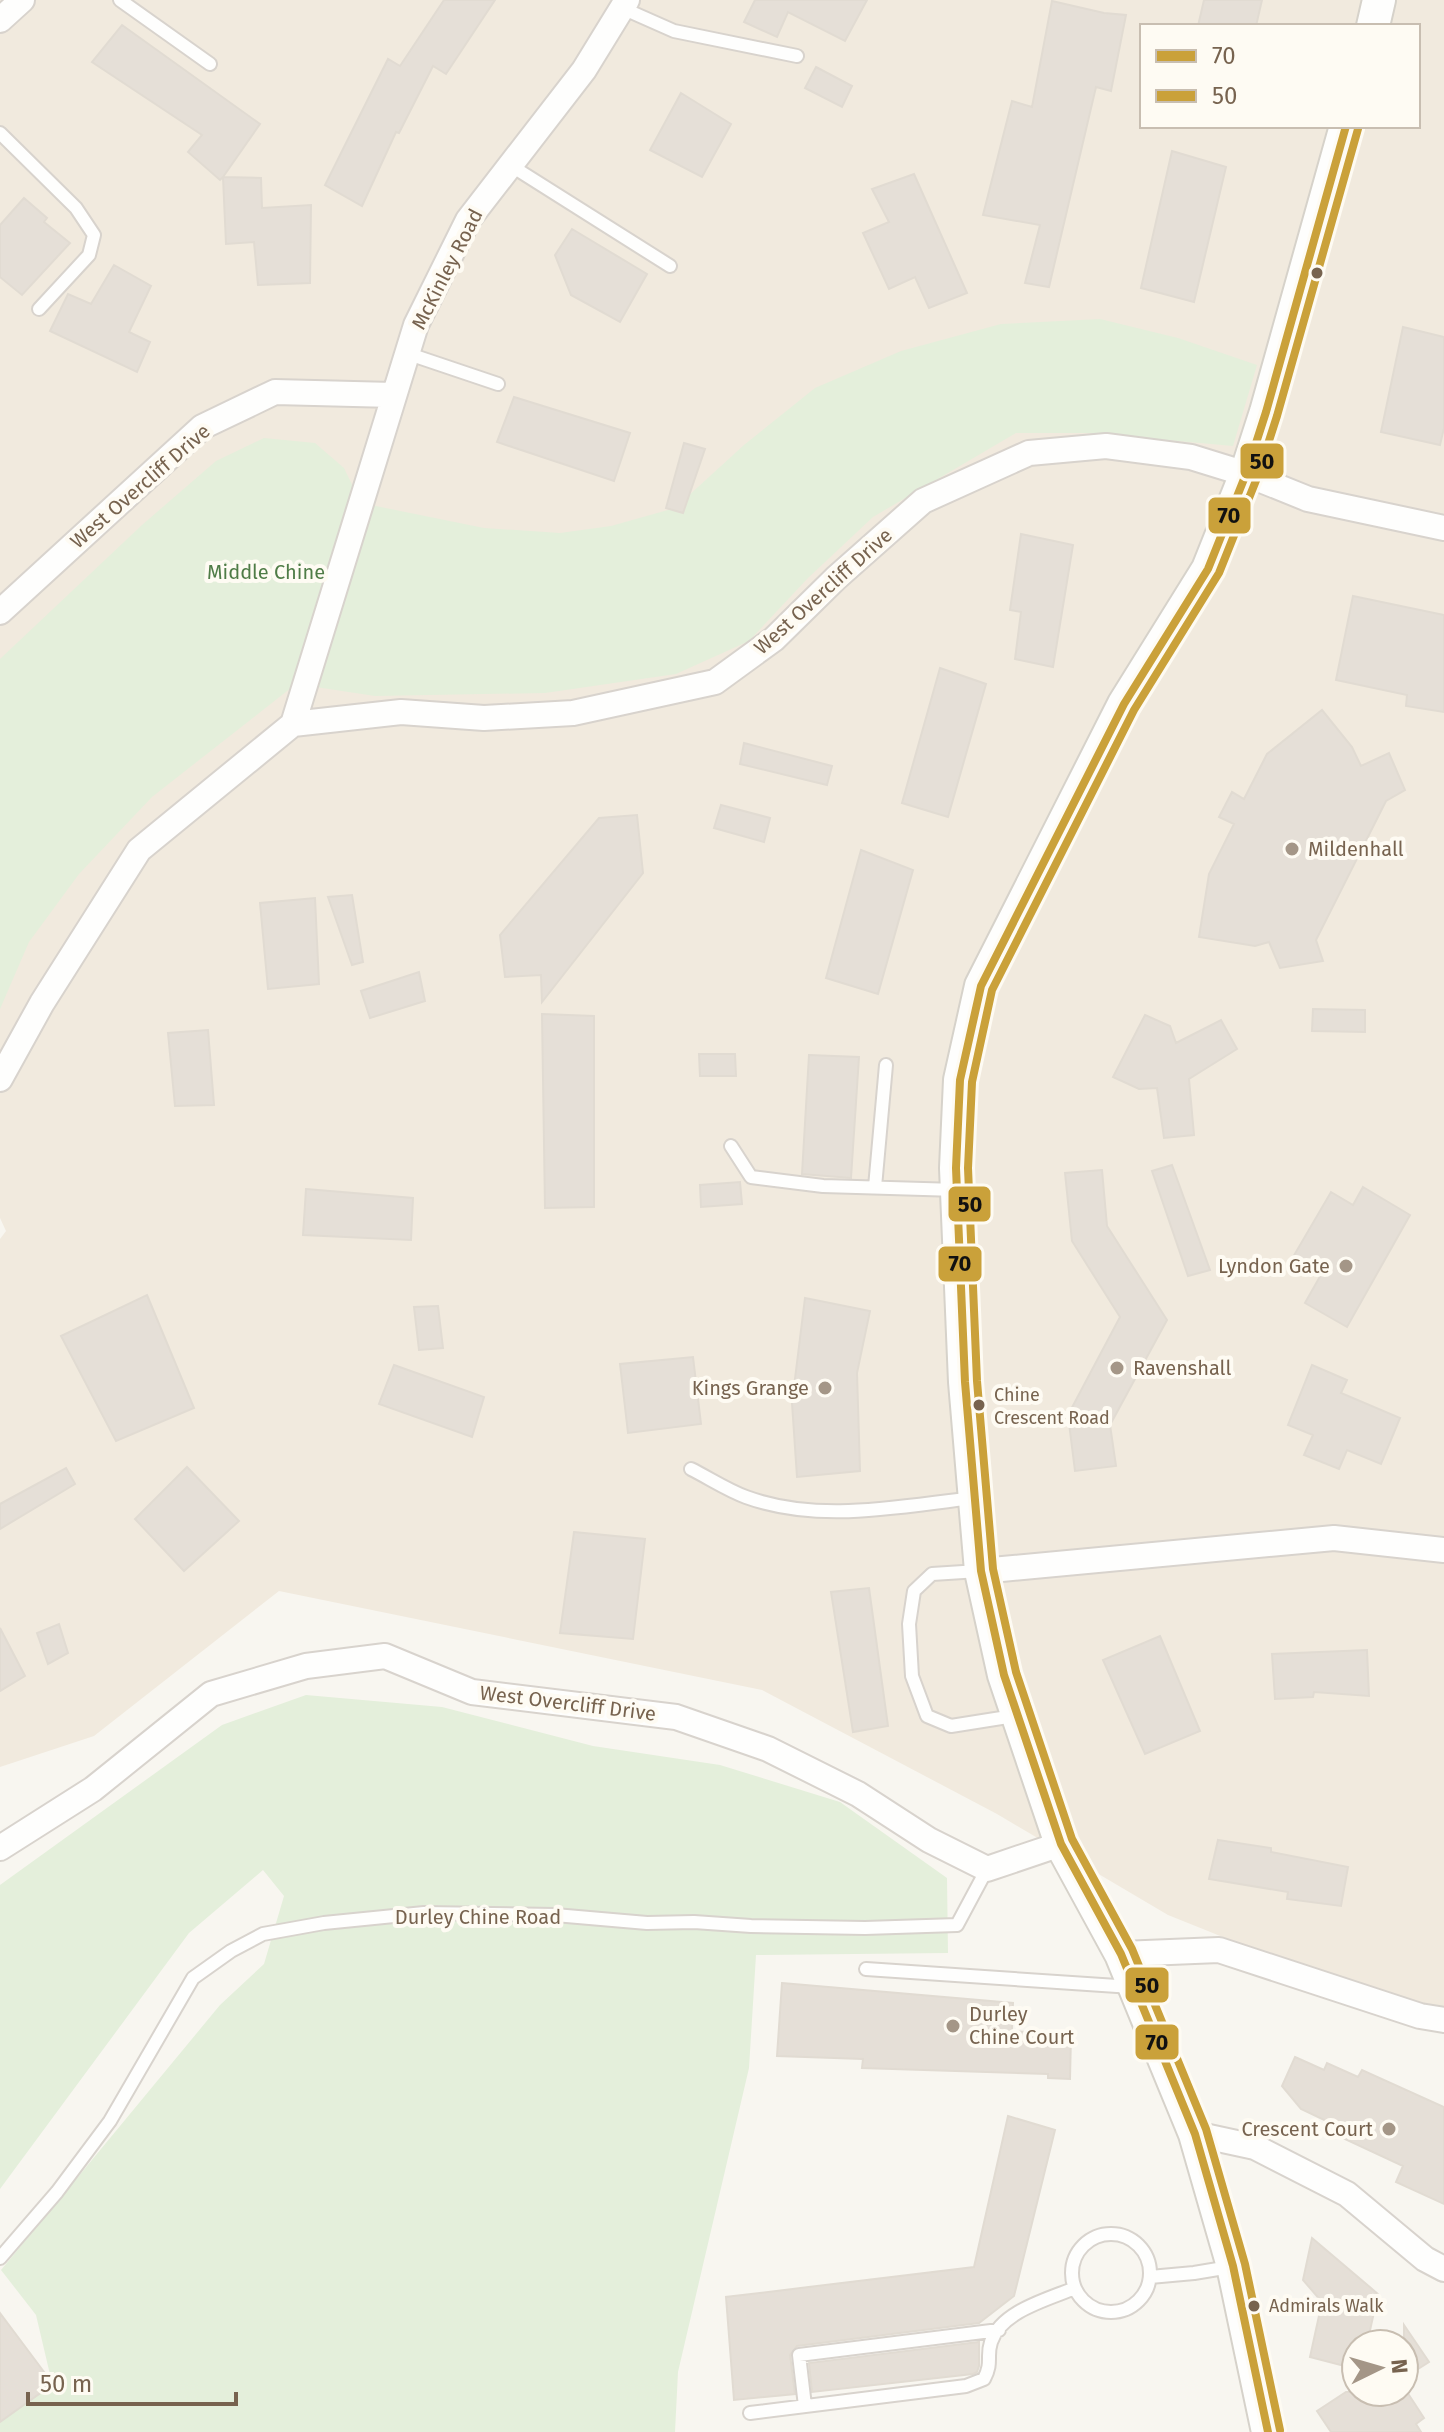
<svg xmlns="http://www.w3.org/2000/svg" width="1444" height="2432" viewBox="0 0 1444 2432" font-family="'Fira Sans',sans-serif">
	<rect width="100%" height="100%" fill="#f8f6f0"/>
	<!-- residential -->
	<path fill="#f1eade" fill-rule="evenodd" d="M0,0H1444V2020L1420,2016L1168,1915L997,1814L762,1690L279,1591L94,1736L0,1767V1239L6,1231L0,1218ZM1142,26H1418V126H1142Z"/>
	<!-- green -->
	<path fill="#e4efdb" d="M1100,319L1178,338L1257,365L1233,446L1089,433H1016L873,517L808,578L749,641L676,674L545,693L375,696L296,684L152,797L79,874L29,942L0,1009V659L142,525L216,461L264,438L315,443L344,468L361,503L484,528L560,533L611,526L675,508L744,445L815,388L901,351L1001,324Z
		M306,1695L442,1707L593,1746L720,1765L840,1802L947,1878L948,1953L756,1955L749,2068L678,2372L675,2432H0V2421L52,2383L36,2315L1,2270L220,2005L264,1964L284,1896L263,1870L189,1933L0,2189V1885L222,1725Z"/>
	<!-- building -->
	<path fill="#e5dfd7" stroke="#e1dbd2" stroke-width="2" d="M444,0H495L446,74L433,66L399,133L396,132L362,206L325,185L388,59L400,66Z
		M755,0H867L845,41L788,12L777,37L744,22Z
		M1204,0H1262L1256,26H1198Z
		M1052,1L1104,13L1126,15L1111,91L1096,87L1049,287L1025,283L1040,225L983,215L1012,101L1032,107Z
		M122,25L260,124L223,177L261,178L262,208L311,205L310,283L258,285L254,242L226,244L223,177L220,180L188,152L202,135L92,62Z
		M816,67L852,86L842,107L805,88Z
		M681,93L731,124L702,177L650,150Z
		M1172,151L1226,167L1194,302L1141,288Z
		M914,174L967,293L929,308L915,277L889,289L863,233L889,222L872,189Z
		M24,198L47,218L44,222L70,243L22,295L0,277V225Z
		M572,229L647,274L620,322L571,295L555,255Z
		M114,265L151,286L129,332L150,342L137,372L50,331L68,294L91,304Z
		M1403,327L1444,337V428L1440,445L1381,432Z
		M514,397L630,433L614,481L497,442Z
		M684,443L705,449L683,513L666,508Z
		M1021,534L1073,545L1053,667L1015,659L1021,612L1010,610Z
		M1353,596L1444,615V712L1406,706L1407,695L1336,680Z
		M940,668L986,684L948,817L902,803Z
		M1322,710L1352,747L1361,766L1389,753L1405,790L1386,801L1316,940L1323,961L1280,968L1269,942L1255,946L1199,937L1209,874L1234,824L1219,817L1232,792L1244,799L1267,754Z
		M744,743L832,766L827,785L740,764Z
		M721,805L770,818L764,842L714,828Z
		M637,815L643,873L542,1002L541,975L505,977L500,935L599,818Z
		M861,850L913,870L878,994L826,978Z
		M352,895L363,962L352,965L328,897Z
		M315,898L319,984L268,989L260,903Z
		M419,972L425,1001L370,1018L361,991Z
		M1313,1009L1365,1010V1032L1312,1031Z
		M542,1014L594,1016V1207L545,1208Z
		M1145,1015L1170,1026L1176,1043L1221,1020L1237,1049L1189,1079L1194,1135L1164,1138L1157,1088L1139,1089L1113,1077Z
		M208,1030L214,1105L175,1106L168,1033Z
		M699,1054H735L736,1076H700Z
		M809,1055L859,1057L851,1178L802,1174Z
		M1172,1165L1210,1270L1188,1276L1152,1171Z
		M1102,1170L1107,1226L1167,1320L1110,1425L1116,1466L1075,1471L1068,1415L1120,1317L1072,1241L1065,1173Z
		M740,1182L742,1204L701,1207L700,1185Z
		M1363,1187L1410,1215L1347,1327L1305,1303L1322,1273L1293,1257L1331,1192L1353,1205Z
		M306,1189L413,1198L411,1240L303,1235Z
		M147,1295L194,1408L116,1441L61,1336Z
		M805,1298L870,1311L857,1373L860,1471L797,1477L792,1403Z
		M438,1306L443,1348L419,1350L414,1307Z
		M693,1357L701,1424L628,1433L620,1364Z
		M394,1365L484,1397L472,1437L379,1404Z
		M1312,1365L1347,1380L1341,1393L1400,1418L1381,1464L1347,1450L1339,1469L1304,1455L1313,1435L1288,1425Z
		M187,1467L239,1521L184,1571L135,1519Z
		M66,1468L75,1484L0,1529V1504Z
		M574,1532L645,1539L633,1639L560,1633Z
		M869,1588L888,1726L853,1732L831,1592Z
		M59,1624L68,1653L48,1664L37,1633Z
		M0,1628L25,1676L0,1691Z
		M1160,1636L1200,1731L1145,1754L1103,1660Z
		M1367,1650L1369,1696L1314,1692L1313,1697L1275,1699L1272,1654Z
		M1218,1840L1271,1848V1852L1348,1867L1341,1906L1287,1899L1288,1892L1209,1879Z
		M782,1983L1013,2003L1012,2031L1071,2035L1070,2079L1048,2078V2074L862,2068L863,2059L777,2056Z
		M1295,2057L1324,2070L1327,2063L1358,2077L1362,2070L1444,2107V2204L1396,2182L1403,2166L1332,2133L1335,2125L1301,2109L1282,2086Z
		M1008,2116L1055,2130L1014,2296L979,2323L797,2346L790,2355L795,2394L734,2400L726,2297L974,2267Z
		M1312,2238L1378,2294L1367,2344H1356V2369L1310,2357L1322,2302L1303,2280Z
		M0,2313L53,2384L0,2422Z
		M1404,2325L1429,2362L1404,2378Z
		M979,2342V2366L977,2372L973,2374L812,2392L809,2363Z
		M1346,2392H1407L1424,2418L1416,2424L1421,2432H1331L1317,2411Z"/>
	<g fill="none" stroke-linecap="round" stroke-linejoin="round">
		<defs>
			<path id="lane" d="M120,0L210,64
				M622,8L674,31L797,56
				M0,133L76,208L94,235L89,255L39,309
				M510,165L670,266
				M406,353L498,384
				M731,1146L751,1177L823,1186L957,1190
				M875,1187L886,1065
				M691,1469C709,1478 727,1490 746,1497C820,1524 900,1506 974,1498
				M979,1571L932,1574L914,1591L909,1624L912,1676L927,1716L951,1726L1014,1716
				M866,1969L1132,1987
				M1072 2273a39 39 0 1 1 78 0a39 39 0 1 1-78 0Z
				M0,2258L57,2192L110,2121L193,1978L231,1951L263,1934L324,1923L424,1913L555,1915L647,1923L694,1922L751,1926L865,1928L957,1925L987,1869
				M1150,2277L1194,2273L1230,2267
				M805,2406L799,2355L999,2330
				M750,2413L966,2386L984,2379C993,2362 986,2357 991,2342C1001,2311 1049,2299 1075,2288"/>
			<path id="street" d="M0,20L22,0
				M0,612L202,427L275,392L393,395
				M293,724L416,325L468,220L584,70L627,0
				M0,1079L42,1003L139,850L293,724L401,712L484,718L573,713L715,682L774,639L836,578L923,501L1029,453L1106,446L1191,457L1246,474L1308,499L1444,528
				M981,1571L1334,1538L1444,1550
				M0,1848L93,1789L211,1694L306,1666L385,1656L472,1692L676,1717L768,1749L858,1794L929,1840L987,1869L1061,1844
				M1121,1954L1219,1950L1420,2016L1444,2020
				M1195,2134L1255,2147L1347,2194L1425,2259L1444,2269"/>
			<path id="secondary" d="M1373,26L1379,0
				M1268,2432L1233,2266L1195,2134L1121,1954L1061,1844L1004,1675L981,1571L965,1382L956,1168L960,1080L981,986L1124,704L1208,569L1246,474L1266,412L1346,126"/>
		</defs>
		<!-- lane casing -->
		<use href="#lane" stroke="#d8d3cd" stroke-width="16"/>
		<!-- street casing -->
		<use href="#street" stroke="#d8d3cd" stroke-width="28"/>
		<!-- secondary casing -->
		<use href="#secondary" stroke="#d6d2ca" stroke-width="36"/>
		<!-- lane -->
		<use href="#lane" stroke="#fefefd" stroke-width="12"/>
		<!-- street -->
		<use href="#street" stroke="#fefefd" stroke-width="24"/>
		<!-- secondary -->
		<use href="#secondary" stroke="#fefefd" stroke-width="32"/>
		<defs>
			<path id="bus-1" d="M1268,2432L1233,2266L1195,2134L1121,1954L1061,1844L1004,1675L981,1571L965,1382L956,1168L960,1080L981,986L1124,704L1208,569L1246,474L1266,412L1346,126"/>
			<path id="bus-2" d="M1280,2430L1245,2264L1206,2129L1132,1949L1072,1839L1016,1672L993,1569L977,1381L968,1168L972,1082L992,990L1134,710L1219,573L1257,478L1277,416L1358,129"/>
		</defs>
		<!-- bus-1 casing -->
		<use href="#bus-1" stroke="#fefbf3" stroke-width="14"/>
		<!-- bus-2 casing -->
		<use href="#bus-2" stroke="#fefbf3" stroke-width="14"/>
		<!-- bus-1 -->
		<use href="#bus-1" stroke="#caa13a" stroke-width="8"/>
		<!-- bus-2 -->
		<use href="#bus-2" stroke="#caa13a" stroke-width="8"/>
	</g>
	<!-- markers -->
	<g fill="#77634f" stroke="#fefbf3" stroke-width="3">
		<circle cx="1317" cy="273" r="7"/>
		<circle cx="979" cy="1405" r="7"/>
		<circle cx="1254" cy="2306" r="7"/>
	</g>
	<g fill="#a49687" stroke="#fefbf3" stroke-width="3">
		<circle cx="1292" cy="849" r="8"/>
		<circle cx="1346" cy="1266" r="8"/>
		<circle cx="1117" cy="1368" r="8"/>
		<circle cx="825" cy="1388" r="8"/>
		<circle cx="953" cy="2026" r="8"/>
		<circle cx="1389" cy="2129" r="8"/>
	</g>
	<g text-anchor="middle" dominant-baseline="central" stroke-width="8" stroke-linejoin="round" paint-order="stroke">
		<!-- bus labels -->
		<g font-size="18" fill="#77634f" stroke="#fefbf3" text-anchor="start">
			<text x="994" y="1395">Chine<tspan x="994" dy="23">Crescent Road</tspan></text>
			<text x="1269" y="2306">Admirals Walk</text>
		</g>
		<!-- street labels -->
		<g font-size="20" fill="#77634f" stroke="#fefbf3">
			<text transform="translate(447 269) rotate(-63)">McKinley Road</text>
			<text transform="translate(140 486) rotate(-41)">West Overcliff Drive</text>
			<text transform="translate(823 591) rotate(-42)">West Overcliff Drive</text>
			<text transform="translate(568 1703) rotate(7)">West Overcliff Drive</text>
			<text x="478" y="1917">Durley Chine Road</text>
		</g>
		<!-- park labels -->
		<g font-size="20" fill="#4f7c47" stroke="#fefbf3">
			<text x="266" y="572">Middle Chine</text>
		</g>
		<!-- poi labels -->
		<g font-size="20" fill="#77634f" stroke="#fefbf3" text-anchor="start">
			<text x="1308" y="849">Mildenhall</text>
			<text x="1330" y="1266" text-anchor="end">Lyndon Gate</text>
			<text x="1133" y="1368">Ravenshall</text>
			<text x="809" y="1388" text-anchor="end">Kings Grange</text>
			<text x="969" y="2014">Durley<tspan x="969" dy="23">Chine Court</tspan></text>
			<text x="1373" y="2129" text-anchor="end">Crescent Court</text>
		</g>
	</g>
	<g stroke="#fefbf3" stroke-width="3">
		<rect x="1239" y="442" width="46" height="38" rx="8" fill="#caa13a"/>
		<rect x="1207" y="496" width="45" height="39" rx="8" fill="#caa13a"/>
		<rect x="947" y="1185" width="45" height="38" rx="8" fill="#caa13a"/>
		<rect x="937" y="1245" width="46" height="38" rx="8" fill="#caa13a"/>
		<rect x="1124" y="1966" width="46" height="38" rx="8" fill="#caa13a"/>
		<rect x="1134" y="2023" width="46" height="38" rx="8" fill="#caa13a"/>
	</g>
	<g font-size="22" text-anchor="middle" font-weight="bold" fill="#111">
		<text x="1262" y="469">50</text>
		<text x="1229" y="523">70</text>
		<text x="970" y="1212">50</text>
		<text x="960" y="1271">70</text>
		<text x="1147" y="1993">50</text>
		<text x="1157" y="2050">70</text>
	</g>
	<!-- legend -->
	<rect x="1140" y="24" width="280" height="104" fill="#fefbf3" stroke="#c8beb1" stroke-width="2"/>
	<rect x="1156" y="50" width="40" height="12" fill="#caa13a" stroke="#c8beb1" stroke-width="2"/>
	<text x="1212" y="64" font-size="24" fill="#77634f">70</text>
	<rect x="1156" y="90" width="40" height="12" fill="#caa13a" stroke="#c8beb1" stroke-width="2"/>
	<text x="1212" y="104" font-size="24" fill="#77634f">50</text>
	<!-- north arrow -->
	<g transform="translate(1380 2368) rotate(85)"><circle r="38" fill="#fefbf3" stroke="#c8beb1" stroke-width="2"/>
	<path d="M0-6L14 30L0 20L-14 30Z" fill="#a49687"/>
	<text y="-12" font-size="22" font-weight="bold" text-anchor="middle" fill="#77634f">N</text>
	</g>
	<!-- scale -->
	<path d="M28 2392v12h208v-12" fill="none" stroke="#77634f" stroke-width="4"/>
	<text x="40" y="2392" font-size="24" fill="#77634f" stroke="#fefbf3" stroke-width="6" paint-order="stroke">50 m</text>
</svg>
